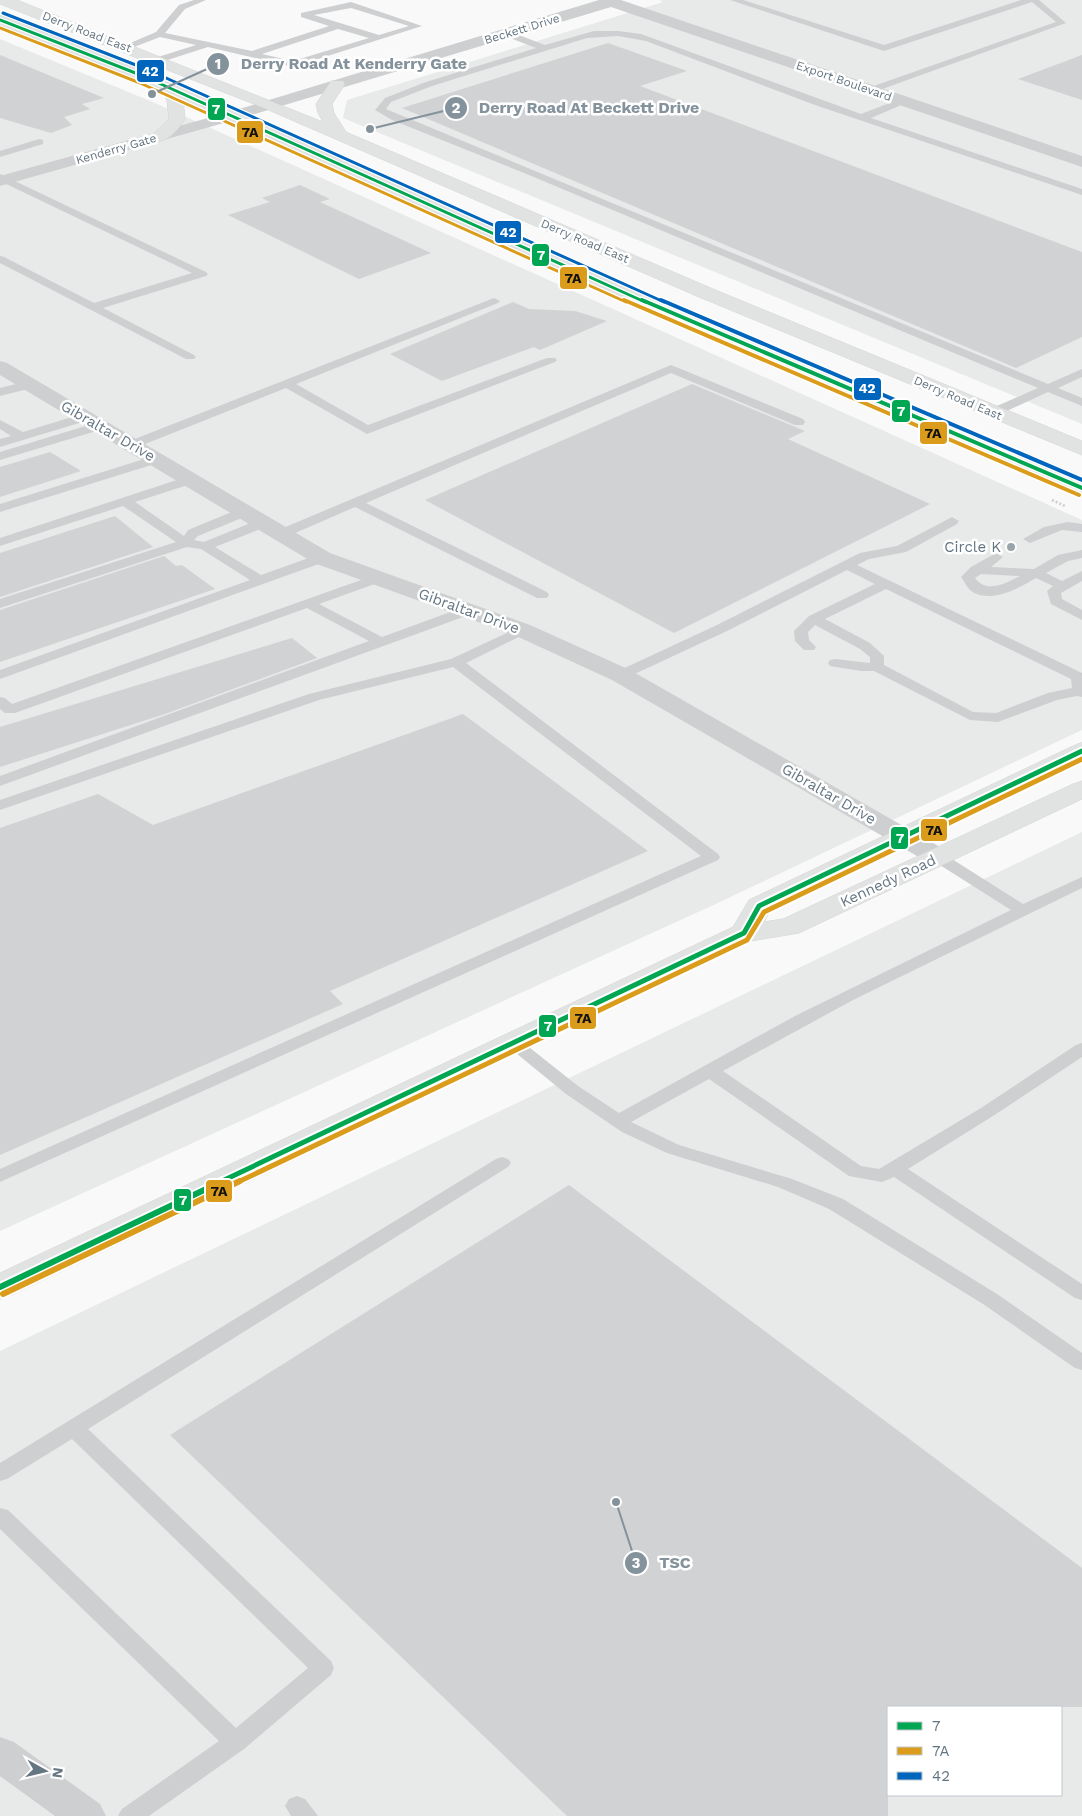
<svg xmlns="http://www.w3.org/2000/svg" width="1082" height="1816" viewBox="0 0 1082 1816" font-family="'Work Sans',sans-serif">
	<rect width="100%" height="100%" fill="#f9f9f9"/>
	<!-- built -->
	<path fill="#e8e9e9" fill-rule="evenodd" d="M659,0H1082V424L343,118L347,100L663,2Z
		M0,39L155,103L1082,520V730L720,902L0,1231Z
		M1082,832V1816H0V1351ZM888,1707H1061V1795H888Z"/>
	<!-- building -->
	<path fill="#d0d2d3" d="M608,43L687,71L640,86L1082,252V337L1016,368L402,108Z
		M0,55L104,98L82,104L90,109L64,117L72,125L51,133L0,118Z
		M1082,55V100L1018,79Z
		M300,185L330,199L320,202L431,253L359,279L228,215L270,202L262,198Z
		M513,302L529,309L575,311L607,321L540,350L534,347L442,381L390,354Z
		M692,384L805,431L788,439L930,504L674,633L425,500Z
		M50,452L81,471L0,497V467Z
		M115,516L153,547L0,597V553Z
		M164,556L176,566L182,565L215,589L0,662V610Z
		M292,638L317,658L165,714L0,767V727Z
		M463,714L648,851L330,991L343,1004L0,1155V828L98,794L153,825Z
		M569,1185L1082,1568V1707H888V1816H567L170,1435Z"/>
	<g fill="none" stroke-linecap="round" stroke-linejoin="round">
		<defs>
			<path id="secondary" d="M0,0H17L323,122L318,113L316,104L331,81H343L345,84L332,104L334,113L346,132L713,289L1082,441V455L699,297L264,108L0,4Z
				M0,15L149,73L675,308L1082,480V494L661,316L183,100L185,119C178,130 167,144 152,141L150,137L169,119L167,101L163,91L0,25Z
				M1082,743V761L770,911L764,922L783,919L1073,784L1082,781V799L799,933L751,941L12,1295L0,1299V1273L733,927L749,900L1073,746Z"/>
		</defs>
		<!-- secondary casing -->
		<use href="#secondary" stroke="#d5d6d7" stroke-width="1"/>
		<!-- path -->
		<path stroke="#cbcccd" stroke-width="2.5" stroke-dasharray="2 2" stroke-linecap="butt" d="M1052,500L1065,506"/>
		<!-- service -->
		<path fill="#cecfd0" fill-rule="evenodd" d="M194,0H206L185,9L165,33L252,51L329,26L301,17V13L351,2L422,26L293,67L208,47L158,63L153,60L155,58L196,45L160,37L129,49L126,50L121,47L156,32L179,5ZM351,8L409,26L379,35L314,15ZM338,29L369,38L293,61L262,54Z
			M730,0H743L884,45L1021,0H1039L1066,23L871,93L868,92V88L1056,22L1032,2L884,51Z
			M508,31L545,45L594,31H618L641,34L861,114L900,99H906V103L871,118L1082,189V195L815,105L646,41L618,36L587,38L432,86L391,102L386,109L1048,384L1082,369V377L1058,388L1082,398V406L1048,392L998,415H990L988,412L990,409L1038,388L529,175L392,120L375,110L385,98L426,82L536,48L505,36L503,34Z
			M39,139L43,140V144L0,157V151Z
			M0,174L206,272L208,274L206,276L103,308L194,355L196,357L194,359H186L0,263V256L4,257L94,303L192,273L0,181Z
			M494,298L500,301L498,303L296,384L368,425L547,358H555L557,360L555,362L367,434L286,388L135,448L131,449L125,445L127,442Z
			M671,365L803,419L805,422L803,425H795L671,373L366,503L547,592L549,595L547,598H537L355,507L286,537H276L274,534L276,531Z
			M28,381L32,382L34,385L32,388L0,396V388Z
			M85,413L89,414L91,417L89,420L0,447V439L11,436L0,429V420L23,432Z
			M99,422L103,423L105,426L103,429L0,460V452Z
			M157,455L163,459L161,462L0,512V504Z
			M189,476L195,480L194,483L135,502L184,536L188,530L239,509L244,508L250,512L249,515L198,536L194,540L204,542L258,520H268L270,523L268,526L215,547L261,575L317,555L322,554L329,558L327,561L0,679V670L250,580L201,549L187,547L0,608V599L176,542L123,506L0,546V538Z
			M952,517L959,521L957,524L906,552L869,559L857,565L1082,673V697L1077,696L1057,700L998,722L970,720L874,671H861L830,666L828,663L830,660L835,659L870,663V657L860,649L815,625L808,632L809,640L816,647L814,650H804L795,641L794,631L809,616L875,584L847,570L727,631L626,678H616L614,675L616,672L717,625L860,553L897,546ZM886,589L1071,679L1072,688L1048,693L996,713L973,712L884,665V656L870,643L825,619Z
			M1068,522L1082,524V532L1062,530L1030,543L1023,539L1044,527Z
			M1082,550V558L1068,561L1046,573L1062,581L1082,571V581L1061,593L1062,599L1082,610V620L1051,604L1047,591L1053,586L1036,578C1020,588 988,605 970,590C967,587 964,581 961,577L971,567L996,553L1003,557L991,567L1034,569L1058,555ZM981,574L1020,576C1006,583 987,594 975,578Z
			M378,574L385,578L383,581L319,604L382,637L464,607L469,606L476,610L474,613L0,786V776L369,641L307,608L15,713H5L0,709V697L5,698L12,704Z
			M522,626L527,627L529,630L527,633L466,663L718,854L720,857L718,860L0,1182V1169L701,856L453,667L319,700L0,810V800L309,694L451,659Z
			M938,852L944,854L1023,904L1082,877V888L853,1000L723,1071L861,1166L879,1169L981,1108L1076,1045L1082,1043V1057L993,1116L908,1169L1082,1284V1300L1075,1298L894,1177L882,1182L849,1176L709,1079L631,1122L679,1145L792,1179L843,1199L997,1294L1082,1353V1370L1075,1368L983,1304L829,1209L778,1187L667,1153L622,1132L566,1094L505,1044L508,1040L514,1038L520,1040L578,1086L619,1113L795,1016L1011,910L932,860L930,857L932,854Z
			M502,1157L508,1159L511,1163L508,1167L88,1429L331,1661L334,1668L331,1675L244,1749L149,1816H118L122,1809L219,1741L0,1529V1508L8,1510L236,1728L308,1668L72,1439L7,1479L0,1481V1463L496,1159Z
			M297,1796L305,1799L318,1816H291L285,1806L289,1799Z"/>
		<!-- minor -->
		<path fill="#cecfd0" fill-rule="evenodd" d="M599,0H621L1082,156V167L611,7L238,119L0,186V176L226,113Z
			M0,361L7,363L330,553L530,625L630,670L947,851L951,857L947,863L938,865L929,863L612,680L514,635L314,563L0,375Z
			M0,1737L14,1742L100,1804L106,1816H55L0,1776Z"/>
		<!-- secondary -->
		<use href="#secondary" fill="#e1e2e2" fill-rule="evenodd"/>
		<defs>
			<path id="bus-1-far3" d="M0,20L143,76L645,302"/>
			<path id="bus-1-far2" d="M642,300L1082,488"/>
			<path id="bus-1-far1" d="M220,1182L744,933L759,906L1082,751"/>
			<path id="bus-1" d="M0,1287L223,1181"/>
			<path id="bus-2-far3" d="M0,28L140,83L626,302"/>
			<path id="bus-2-far2" d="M624,300L1079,495"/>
			<path id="bus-2-far1" d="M238,1182L747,940L764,912L1082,759"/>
			<path id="bus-2" d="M3,1294L240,1181"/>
			<path id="bus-3-far1" d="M3,13L146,69L664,302"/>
			<path id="bus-3" d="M661,300L1082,480"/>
		</defs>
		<!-- bus-1-far3 casing -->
		<use href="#bus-1-far3" stroke="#fff" stroke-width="5.5"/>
		<!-- bus-1-far2 casing -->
		<use href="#bus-1-far2" stroke="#fff" stroke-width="7"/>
		<!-- bus-1-far1 casing -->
		<use href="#bus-1-far1" stroke="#fff" stroke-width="9"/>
		<!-- bus-1 casing -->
		<use href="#bus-1" stroke="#fff" stroke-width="10"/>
		<!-- bus-2-far3 casing -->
		<use href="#bus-2-far3" stroke="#fff" stroke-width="5.5"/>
		<!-- bus-2-far2 casing -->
		<use href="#bus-2-far2" stroke="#fff" stroke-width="7"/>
		<!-- bus-2-far1 casing -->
		<use href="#bus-2-far1" stroke="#fff" stroke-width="9"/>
		<!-- bus-2 casing -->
		<use href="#bus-2" stroke="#fff" stroke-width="10"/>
		<!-- bus-3-far1 casing -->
		<use href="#bus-3-far1" stroke="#fff" stroke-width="5.5"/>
		<!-- bus-3 casing -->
		<use href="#bus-3" stroke="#fff" stroke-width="7"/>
		<!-- bus-1-far3 -->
		<use href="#bus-1-far3" stroke="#00a651" stroke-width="3"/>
		<!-- bus-1-far2 -->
		<use href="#bus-1-far2" stroke="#00a651" stroke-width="4"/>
		<!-- bus-1-far1 -->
		<use href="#bus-1-far1" stroke="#00a651" stroke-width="5"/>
		<!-- bus-1 -->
		<use href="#bus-1" stroke="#00a651" stroke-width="6"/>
		<!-- bus-2-far3 -->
		<use href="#bus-2-far3" stroke="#da9c1a" stroke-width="3"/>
		<!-- bus-2-far2 -->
		<use href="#bus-2-far2" stroke="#da9c1a" stroke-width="4"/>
		<!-- bus-2-far1 -->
		<use href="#bus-2-far1" stroke="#da9c1a" stroke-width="5"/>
		<!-- bus-2 -->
		<use href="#bus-2" stroke="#da9c1a" stroke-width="6"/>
		<!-- bus-3-far1 -->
		<use href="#bus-3-far1" stroke="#0065bd" stroke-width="3"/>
		<!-- bus-3 -->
		<use href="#bus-3" stroke="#0065bd" stroke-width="4"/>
	</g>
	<!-- markers -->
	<circle fill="#99a4ac" stroke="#fff" stroke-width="2" cx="1011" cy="547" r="5"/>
	<g text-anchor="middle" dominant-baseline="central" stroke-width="5" stroke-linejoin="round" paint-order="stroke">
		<!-- far-street labels -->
		<g font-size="12" fill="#657683" stroke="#fff">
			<text transform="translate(522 29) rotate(-17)">Beckett Drive</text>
			<text transform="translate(87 32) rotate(21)">Derry Road East</text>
			<text transform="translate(844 81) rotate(19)">Export Boulevard</text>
			<text transform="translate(116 149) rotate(-16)">Kenderry Gate</text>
			<text transform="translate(585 241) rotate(23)">Derry Road East</text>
			<text transform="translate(958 398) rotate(23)">Derry Road East</text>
		</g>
		<!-- street labels -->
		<g font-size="15" fill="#657683" stroke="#fff">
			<text transform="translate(108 431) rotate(30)">Gibraltar Drive</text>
			<text transform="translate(469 611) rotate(20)">Gibraltar Drive</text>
			<text transform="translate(829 794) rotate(30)">Gibraltar Drive</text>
			<text transform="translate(888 881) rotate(-25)">Kennedy Road</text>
		</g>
		<!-- poi labels -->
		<g font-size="15" fill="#657683" stroke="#fff" text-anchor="end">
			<text x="1001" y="547">Circle K</text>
		</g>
	</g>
	<!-- callouts -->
	<path fill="none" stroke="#84929c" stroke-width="2" d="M152 94L218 64M370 129L456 108M616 1502L636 1563"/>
	<g fill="#84929c" stroke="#fff" stroke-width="2">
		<circle cx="152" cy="94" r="5"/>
		<circle cx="370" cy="129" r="5"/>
		<circle cx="616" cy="1502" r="5"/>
		<circle cx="218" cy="64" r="12"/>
		<circle cx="456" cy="108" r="12"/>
		<circle cx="636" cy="1563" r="12"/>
	</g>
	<g font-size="15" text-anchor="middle" font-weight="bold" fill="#fff">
		<text x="218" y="69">1</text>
		<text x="456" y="113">2</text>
		<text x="636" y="1568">3</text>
	</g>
	<g font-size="16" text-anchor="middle" font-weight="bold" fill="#84929c" stroke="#fff" stroke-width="5" stroke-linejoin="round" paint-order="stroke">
		<text x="354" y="69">Derry Road At Kenderry Gate</text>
		<text x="589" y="113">Derry Road At Beckett Drive</text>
		<text x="675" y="1568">TSC</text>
	</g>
	<g stroke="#fff" stroke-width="2">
		<rect x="136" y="59" width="29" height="24" rx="5" fill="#0065bd"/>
		<rect x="207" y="97" width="19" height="24" rx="5" fill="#00a651"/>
		<rect x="236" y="120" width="28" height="24" rx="5" fill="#da9c1a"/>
		<rect x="494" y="220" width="28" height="24" rx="5" fill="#0065bd"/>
		<rect x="531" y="243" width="19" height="24" rx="5" fill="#00a651"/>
		<rect x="559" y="266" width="29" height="24" rx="5" fill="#da9c1a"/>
		<rect x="853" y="377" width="29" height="24" rx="5" fill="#0065bd"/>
		<rect x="891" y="399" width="20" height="24" rx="5" fill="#00a651"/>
		<rect x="919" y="421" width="29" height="24" rx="5" fill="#da9c1a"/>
		<rect x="920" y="818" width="28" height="24" rx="5" fill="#da9c1a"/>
		<rect x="890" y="826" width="19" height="24" rx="5" fill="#00a651"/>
		<rect x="569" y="1006" width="28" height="24" rx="5" fill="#da9c1a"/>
		<rect x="538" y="1014" width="19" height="24" rx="5" fill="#00a651"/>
		<rect x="205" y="1179" width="28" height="24" rx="5" fill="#da9c1a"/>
		<rect x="173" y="1188" width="19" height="24" rx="5" fill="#00a651"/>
	</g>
	<g font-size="14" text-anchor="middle" font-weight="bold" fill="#fff">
		<text x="150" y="76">42</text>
		<text x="216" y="114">7</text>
		<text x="508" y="237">42</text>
		<text x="541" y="260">7</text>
		<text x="867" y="393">42</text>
		<text x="901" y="416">7</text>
		<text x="900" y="843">7</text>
		<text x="548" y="1031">7</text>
		<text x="183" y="1205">7</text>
	</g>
	<g font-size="14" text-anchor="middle" font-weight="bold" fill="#111">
		<text x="250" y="137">7A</text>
		<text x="573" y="283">7A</text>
		<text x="933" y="438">7A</text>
		<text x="934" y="835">7A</text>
		<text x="583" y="1023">7A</text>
		<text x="219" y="1196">7A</text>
	</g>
	<!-- legend -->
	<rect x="887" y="1706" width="175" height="90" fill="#ffffff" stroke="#c1c8cd"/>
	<rect x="897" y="1722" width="25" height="8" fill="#00a651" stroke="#c1c8cd"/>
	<text x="932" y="1731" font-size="15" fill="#657683">7</text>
	<rect x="897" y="1747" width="25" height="8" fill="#da9c1a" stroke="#c1c8cd"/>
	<text x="932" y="1756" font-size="15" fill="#657683">7A</text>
	<rect x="897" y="1772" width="25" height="8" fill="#0065bd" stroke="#c1c8cd"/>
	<text x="932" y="1781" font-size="15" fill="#657683">42</text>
	<!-- north arrow -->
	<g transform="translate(45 1771) rotate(98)" stroke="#ffffff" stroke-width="4" paint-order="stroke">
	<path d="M0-4L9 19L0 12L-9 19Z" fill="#657683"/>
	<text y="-8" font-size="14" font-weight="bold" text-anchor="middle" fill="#657683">N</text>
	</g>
</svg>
